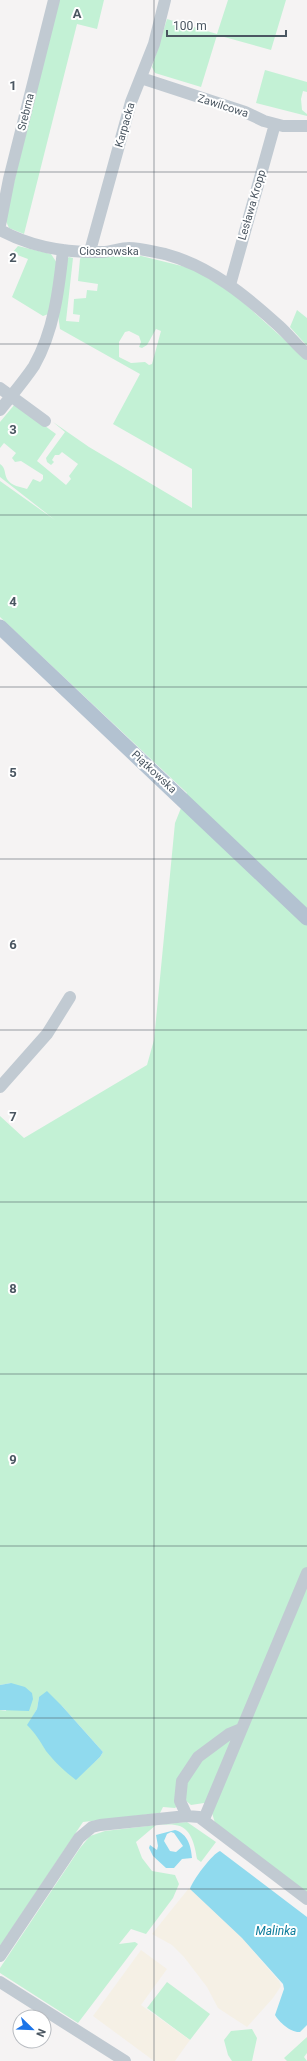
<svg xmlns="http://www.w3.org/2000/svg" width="307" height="2061" viewBox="0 0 307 2061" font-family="Roboto,sans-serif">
	<rect width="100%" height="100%" fill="#f5f3f3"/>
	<!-- green -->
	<path fill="#c3f1d5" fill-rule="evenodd" d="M58,0H104L97,29L77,24L24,234L9,228L5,219Z
		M228,0H286L271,50L217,35L201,87L155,73L152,67L167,19L217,34Z
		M265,70L307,82V92L303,91L301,99L302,110L307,114V116L256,103Z
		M18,246L51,254L57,263L51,313L43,316L12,297L28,259L12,253Z
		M129,253L194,269L235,295L307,360V1894L215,1823L212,1813L204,1803L191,1805L184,1799L175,1808L163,1807L160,1813L83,1822L0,1946V1710L6,1711L11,1683L0,1685V1116L24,1138L147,1065L154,1040L175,823L187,793L0,617V481L55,520L0,477V464C6,468 4,473 7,479C11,486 21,487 27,489L33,479L40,482L43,479V475L21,461L15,462L12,458L16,453L4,443L0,448V422L15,404L56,434L37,461L66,485L71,479L69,476L78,464L62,452L59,455H55L52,460L54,462L51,465L47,462L46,458L65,432L53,422L89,447L192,508V469L113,424L140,374L60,329L58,315L66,260L69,257L73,258L66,321L79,322L80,315L73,314L74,299L86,298L87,290L97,291L98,284L78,281L80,259L82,256ZM156,329L161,331L152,364L149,365L145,362L131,363L119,357V342L125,332L129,331L139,336L141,342L139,347L142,348L147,345ZM39,1697L62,1706L103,1752L100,1757L76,1779L45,1749L39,1737L28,1725L37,1709Z
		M297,310L307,318V346L290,327Z
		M187,1822L216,1842L201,1862L197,1859C195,1846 191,1826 175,1825C169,1824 162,1825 156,1825Z
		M156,1825L136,1842L142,1858L152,1871L175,1875L179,1884L173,1898L146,1934L131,1929L119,1944L135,1942L138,1944L78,2023L0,1973V1968L80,1848L90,1836L105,1831Z
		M167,1982L210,2014L190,2040L147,2008Z
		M252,2029L257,2038L252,2061H232L228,2055L224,2040L231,2031Z
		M307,2037V2053L304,2057L307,2061H287L284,2058Z"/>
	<!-- sand -->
	<path fill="#f5f0e5" d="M189,1888L242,1938L279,1981L281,1986L273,1998L247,2027L218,2008L207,1987L184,1957L172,1945L152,1934Z
		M141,1950L167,1969L141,2005L190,2040L175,2061H154L93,2016Z"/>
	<!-- water -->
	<path fill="#90daee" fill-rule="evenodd" d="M11,1683L25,1687L32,1693L33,1699L29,1711L0,1710V1685Z
		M47,1691L62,1706L103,1752L100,1757L76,1780C64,1771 55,1762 46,1751C40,1741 36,1734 27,1725L37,1709L39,1697Z
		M175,1830C188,1834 191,1846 192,1858L182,1859L174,1868H166L153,1856L149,1848L150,1845L157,1850L158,1846L156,1835ZM171,1832L174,1833L183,1846L176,1852L170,1851L164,1841L167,1834Z
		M220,1851L307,1917V2025L300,2032C291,2033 279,2022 275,2015L284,1989L283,1984L242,1938L190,1889C192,1881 213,1853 220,1851Z"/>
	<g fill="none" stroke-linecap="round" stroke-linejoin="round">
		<!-- minor -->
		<path stroke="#c1cad2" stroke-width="12" d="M141,78L245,112L264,121L283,126H307
			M0,225L9,179L54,0
			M0,230C31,247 67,253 102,252C111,252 120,248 129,248C140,248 154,252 165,254C210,266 246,296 279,326C289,335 297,346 307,354
			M90,251L131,102L154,44L165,0
			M230,285L275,124
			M0,388L45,421
			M0,410C11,396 24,381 34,366C54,331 59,289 63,250
			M0,1087L47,1034L70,997
			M187,1816L180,1801L182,1781L198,1757L229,1734L241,1729
			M204,1819L307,1573
			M0,1956L79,1838L92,1827L100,1825L187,1816L199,1817L307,1899
			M0,1982L125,2061"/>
		<!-- major -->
		<path stroke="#b3c2d1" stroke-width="15" d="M0,627L307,918"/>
	</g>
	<!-- grid -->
	<path fill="none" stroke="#4a5661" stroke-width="1" stroke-opacity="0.55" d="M154,0V2061M0,172H307M0,344H307M0,515H307M0,687H307M0,859H307M0,1030H307M0,1202H307M0,1374H307M0,1546H307M0,1718H307M0,1889H307"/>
	<g text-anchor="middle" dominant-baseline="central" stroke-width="4" stroke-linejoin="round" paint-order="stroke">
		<!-- street labels -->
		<g font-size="11" fill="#4a5661" stroke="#fff">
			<text transform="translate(223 106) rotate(18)">Zawilcowa</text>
			<text transform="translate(26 112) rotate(-76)">Srebrna</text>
			<text transform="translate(125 125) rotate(-74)">Karpacka</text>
			<text transform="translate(252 205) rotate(-74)">Lesława Kropp</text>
			<text x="109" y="251">Ciosnowska</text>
			<text transform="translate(154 772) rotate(43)">Piątkowska</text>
		</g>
		<!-- water labels -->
		<g font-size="12" font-style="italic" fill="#0c7c9b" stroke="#fff">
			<text x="276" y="1931">Malinka</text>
		</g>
	</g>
	<g font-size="13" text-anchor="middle" font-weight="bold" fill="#4a5661" stroke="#fff" stroke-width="4" stroke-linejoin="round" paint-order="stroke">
		<text x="77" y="18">A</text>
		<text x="13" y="90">1</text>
		<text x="13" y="262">2</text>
		<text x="13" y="434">3</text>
		<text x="13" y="606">4</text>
		<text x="13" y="777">5</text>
		<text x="13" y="949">6</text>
		<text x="13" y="1121">7</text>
		<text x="13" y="1293">8</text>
		<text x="13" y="1464">9</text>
	</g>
	<!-- north arrow -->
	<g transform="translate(32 2029) rotate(113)"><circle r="19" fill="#ffffff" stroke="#b7bbc0"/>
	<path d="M0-3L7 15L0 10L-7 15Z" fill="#1a73e8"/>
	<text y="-6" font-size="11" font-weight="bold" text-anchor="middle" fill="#4a5661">N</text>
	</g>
	<!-- scale -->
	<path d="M167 30v6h119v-6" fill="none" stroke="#4a5661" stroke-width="2"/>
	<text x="173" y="30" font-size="12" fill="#4a5661" stroke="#ffffff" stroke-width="3" paint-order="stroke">100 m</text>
</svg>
